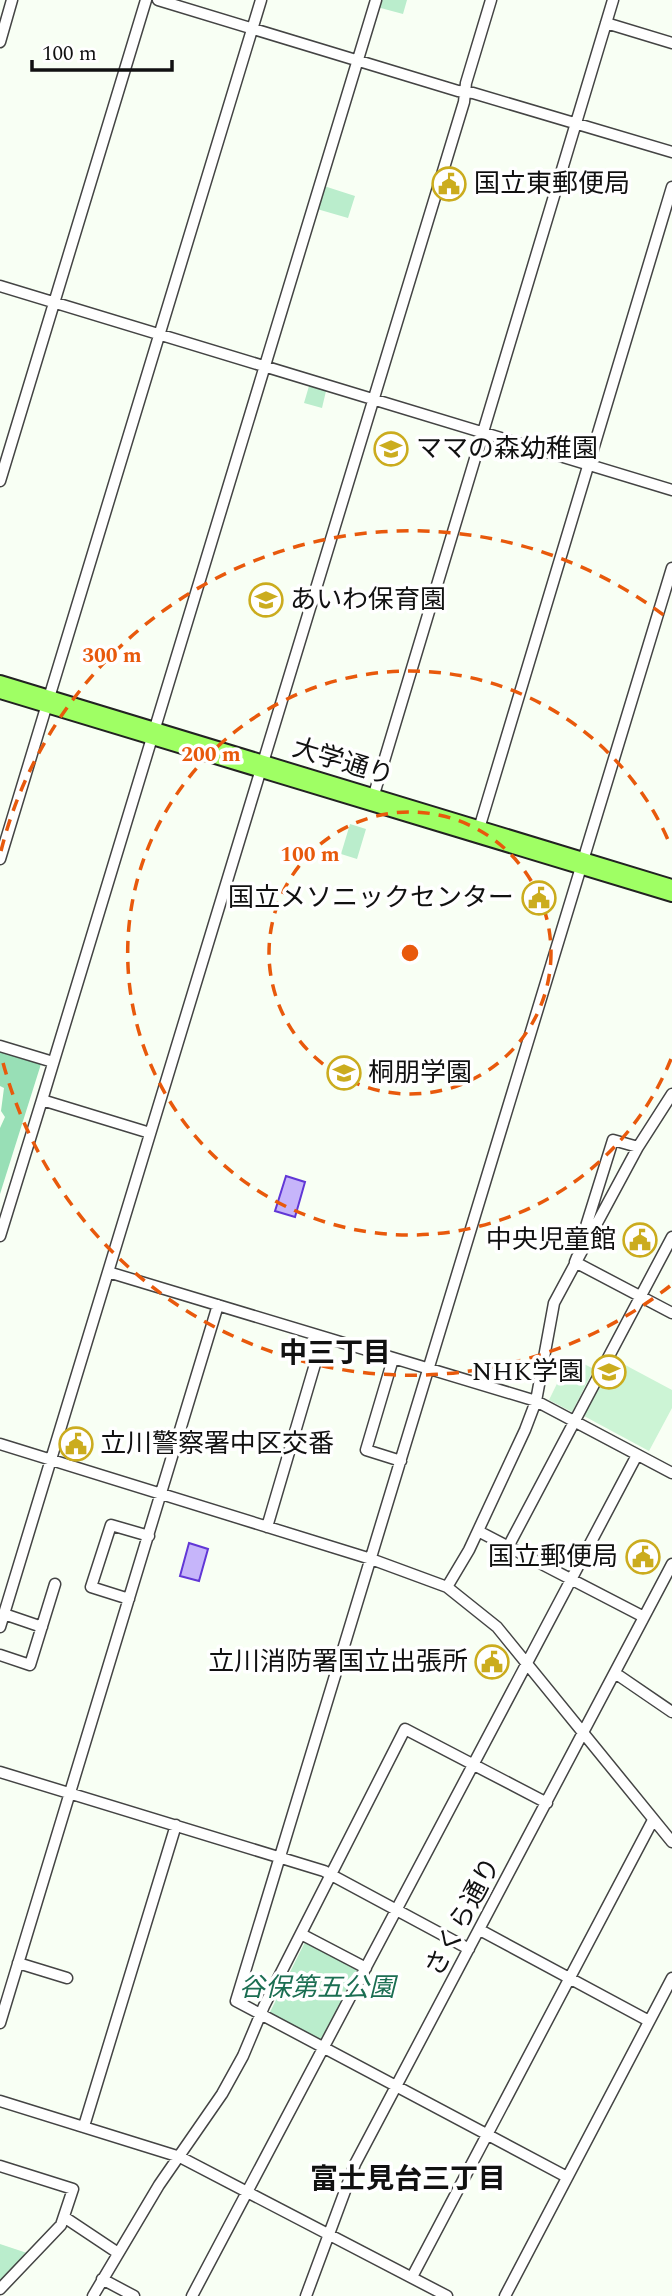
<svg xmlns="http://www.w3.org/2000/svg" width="672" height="2296" viewBox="0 0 672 2296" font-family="Spectral,'Noto Sans JP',serif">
	<rect width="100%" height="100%" fill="#f8fff4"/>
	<!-- green -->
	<path fill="#baedcc" d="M379,0H407L403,14L377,7Z
		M324,186L355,196L348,218L317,209Z
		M309,386L326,391L322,408L304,403Z
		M350,824L366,829L357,859L341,854Z
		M305,1942L362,1972L322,2046L268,2016Z
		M0,2244L27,2253L0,2284Z"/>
	<!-- forest -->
	<path fill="#98dfb6" d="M0,1051L41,1064L0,1194V1128L5,1117L1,1111L4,1088L0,1086Z"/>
	<!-- pitch -->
	<path fill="#ccf4d5" d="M570,1357L594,1369L572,1412L549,1400Z
		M614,1359L672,1390V1408L649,1451L584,1416Z"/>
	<!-- water -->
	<path fill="#c6b5fa" stroke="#6137d6" stroke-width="2" d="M286,1176L305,1182L295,1217L275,1211Z
		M189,1543L208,1549L199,1581L180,1576Z"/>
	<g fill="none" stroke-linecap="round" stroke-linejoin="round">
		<defs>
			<path id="minor" d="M158,0L458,91L473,93L672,152
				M606,23L672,43
				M0,42L12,0
				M0,286L672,490
				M0,481L146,0
				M372,801L613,0
				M478,832L672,187
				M0,859L261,0
				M0,1046L53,1062
				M42,1100L376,0
				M0,1236L42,1100L150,1133
				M582,1239L613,1140L638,1147
				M577,1257L575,1262L672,1313
				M108,1272L536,1401L672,1473
				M393,1359L366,1450L401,1461
				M0,1444L371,1559L447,1587L497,1627L672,1842
				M267,1527L323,1337
				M478,1531L644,1617
				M508,1547L672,1237
				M447,1587L469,1550L525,1430L536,1401L554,1303L638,1147L672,1094
				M129,1599L91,1587L111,1525L149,1536
				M4,1614L42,1627
				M0,1627L464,102L466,83L491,0
				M0,1655L30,1665L55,1584
				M615,1673L672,1712
				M0,1772L324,1871L469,1949
				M480,1930L649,2021
				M301,1934L366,1968
				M18,1963L67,1978
				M0,2023L218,1305
				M0,2101L180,2157L447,2296
				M84,2126L176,1825
				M0,2166L73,2189L61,2225L0,2289
				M567,2177L236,2001L672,568
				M64,2217L118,2253
				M412,2277L653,1820
				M102,2279L134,2296
				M93,2296L159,2185L222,2094L243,2056L264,2006L405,1729L547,1803
				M192,2296L637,1455
				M306,2296L355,2164L672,1564
				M505,2296L672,1978"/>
			<path id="major" d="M0,682L672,886
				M0,692L672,895"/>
		</defs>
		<!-- minor casing -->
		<use href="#minor" stroke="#444" stroke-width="13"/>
		<!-- major casing -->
		<use href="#major" stroke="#222" stroke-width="16"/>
		<!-- minor -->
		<use href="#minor" stroke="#fff" stroke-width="10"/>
		<!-- major -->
		<use href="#major" stroke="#9fff64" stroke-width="12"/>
	</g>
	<!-- distance rings -->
	<g fill="none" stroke="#e8590c" stroke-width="3.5" stroke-dasharray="12 9">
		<circle cx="410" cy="953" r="141"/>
		<path d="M671 1059A282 282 0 1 1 671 847"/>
		<path d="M670 1286A422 422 0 0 1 1 1055M1 851A422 422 0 0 1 670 620"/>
	</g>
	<!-- icons -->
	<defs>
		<symbol id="civic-ring" viewBox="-11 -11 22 22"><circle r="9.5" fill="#fff" stroke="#cbac1e" stroke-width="1.5"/><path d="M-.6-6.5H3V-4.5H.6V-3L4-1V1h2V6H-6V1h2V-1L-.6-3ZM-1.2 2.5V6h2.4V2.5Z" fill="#cbac1e"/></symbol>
		<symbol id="school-ring" viewBox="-11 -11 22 22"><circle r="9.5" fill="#fff" stroke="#cbac1e" stroke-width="1.5"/><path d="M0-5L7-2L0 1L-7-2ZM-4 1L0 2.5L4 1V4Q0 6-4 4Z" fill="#cbac1e"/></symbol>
	</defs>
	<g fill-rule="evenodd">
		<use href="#civic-ring" x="430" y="165" width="38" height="38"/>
		<use href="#school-ring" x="372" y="430" width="38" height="38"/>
		<use href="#school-ring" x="247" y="581" width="38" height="38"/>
		<use href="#civic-ring" x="520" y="879" width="38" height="38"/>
		<use href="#school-ring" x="325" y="1054" width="38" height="38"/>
		<use href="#civic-ring" x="621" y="1221" width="38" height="38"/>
		<use href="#school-ring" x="590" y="1353" width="38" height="38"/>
		<use href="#civic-ring" x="57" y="1425" width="38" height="38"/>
		<use href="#civic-ring" x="624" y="1538" width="38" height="38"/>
		<use href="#civic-ring" x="473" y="1643" width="38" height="38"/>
	</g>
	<g text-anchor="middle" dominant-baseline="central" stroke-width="7" stroke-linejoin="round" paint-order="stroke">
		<!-- poi labels -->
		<g font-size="26" fill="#111" stroke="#fff" text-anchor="start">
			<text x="474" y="184">国立東郵便局</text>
			<text x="416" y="449">ママの森幼稚園</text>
			<text x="290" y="600">あいわ保育園</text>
			<text x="514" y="898" text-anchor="end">国立メソニックセンター</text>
			<text x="368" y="1073">桐朋学園</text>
			<text x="616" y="1240" text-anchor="end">中央児童館</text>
			<text x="584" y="1372" text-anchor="end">NHK学園</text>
			<text x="100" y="1444">立川警察署中区交番</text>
			<text x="618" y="1557" text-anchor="end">国立郵便局</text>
			<text x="468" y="1662" text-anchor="end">立川消防署国立出張所</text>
		</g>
		<!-- street labels -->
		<g font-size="26" fill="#111" stroke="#fff">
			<text transform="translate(343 762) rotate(17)">大学通り</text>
			<text transform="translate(463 1917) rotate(-62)">さくら通り</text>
		</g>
		<!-- park labels -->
		<g font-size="26" font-style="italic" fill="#1b6e52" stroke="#fff">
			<text x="317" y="1988">谷保第五公園</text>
		</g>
		<!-- neighbourhood labels -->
		<g font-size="28" font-weight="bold" fill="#111" stroke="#fff">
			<text x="335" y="1353">中三丁目</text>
			<text x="408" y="2179">富士見台三丁目</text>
		</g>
	</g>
	<circle cx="410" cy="953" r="10" fill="#e8590c" stroke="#fff" stroke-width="3.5"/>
	<g font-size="21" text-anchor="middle" font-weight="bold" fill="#e8590c" stroke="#fff" stroke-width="7" stroke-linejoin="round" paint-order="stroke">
		<text x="112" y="662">300 m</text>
		<text x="211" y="761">200 m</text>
		<text x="310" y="861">100 m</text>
	</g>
	<!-- scale -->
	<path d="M32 60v10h140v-10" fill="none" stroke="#111111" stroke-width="3.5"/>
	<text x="42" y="60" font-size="21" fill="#111111" stroke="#ffffff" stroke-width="5" paint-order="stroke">100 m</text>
</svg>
